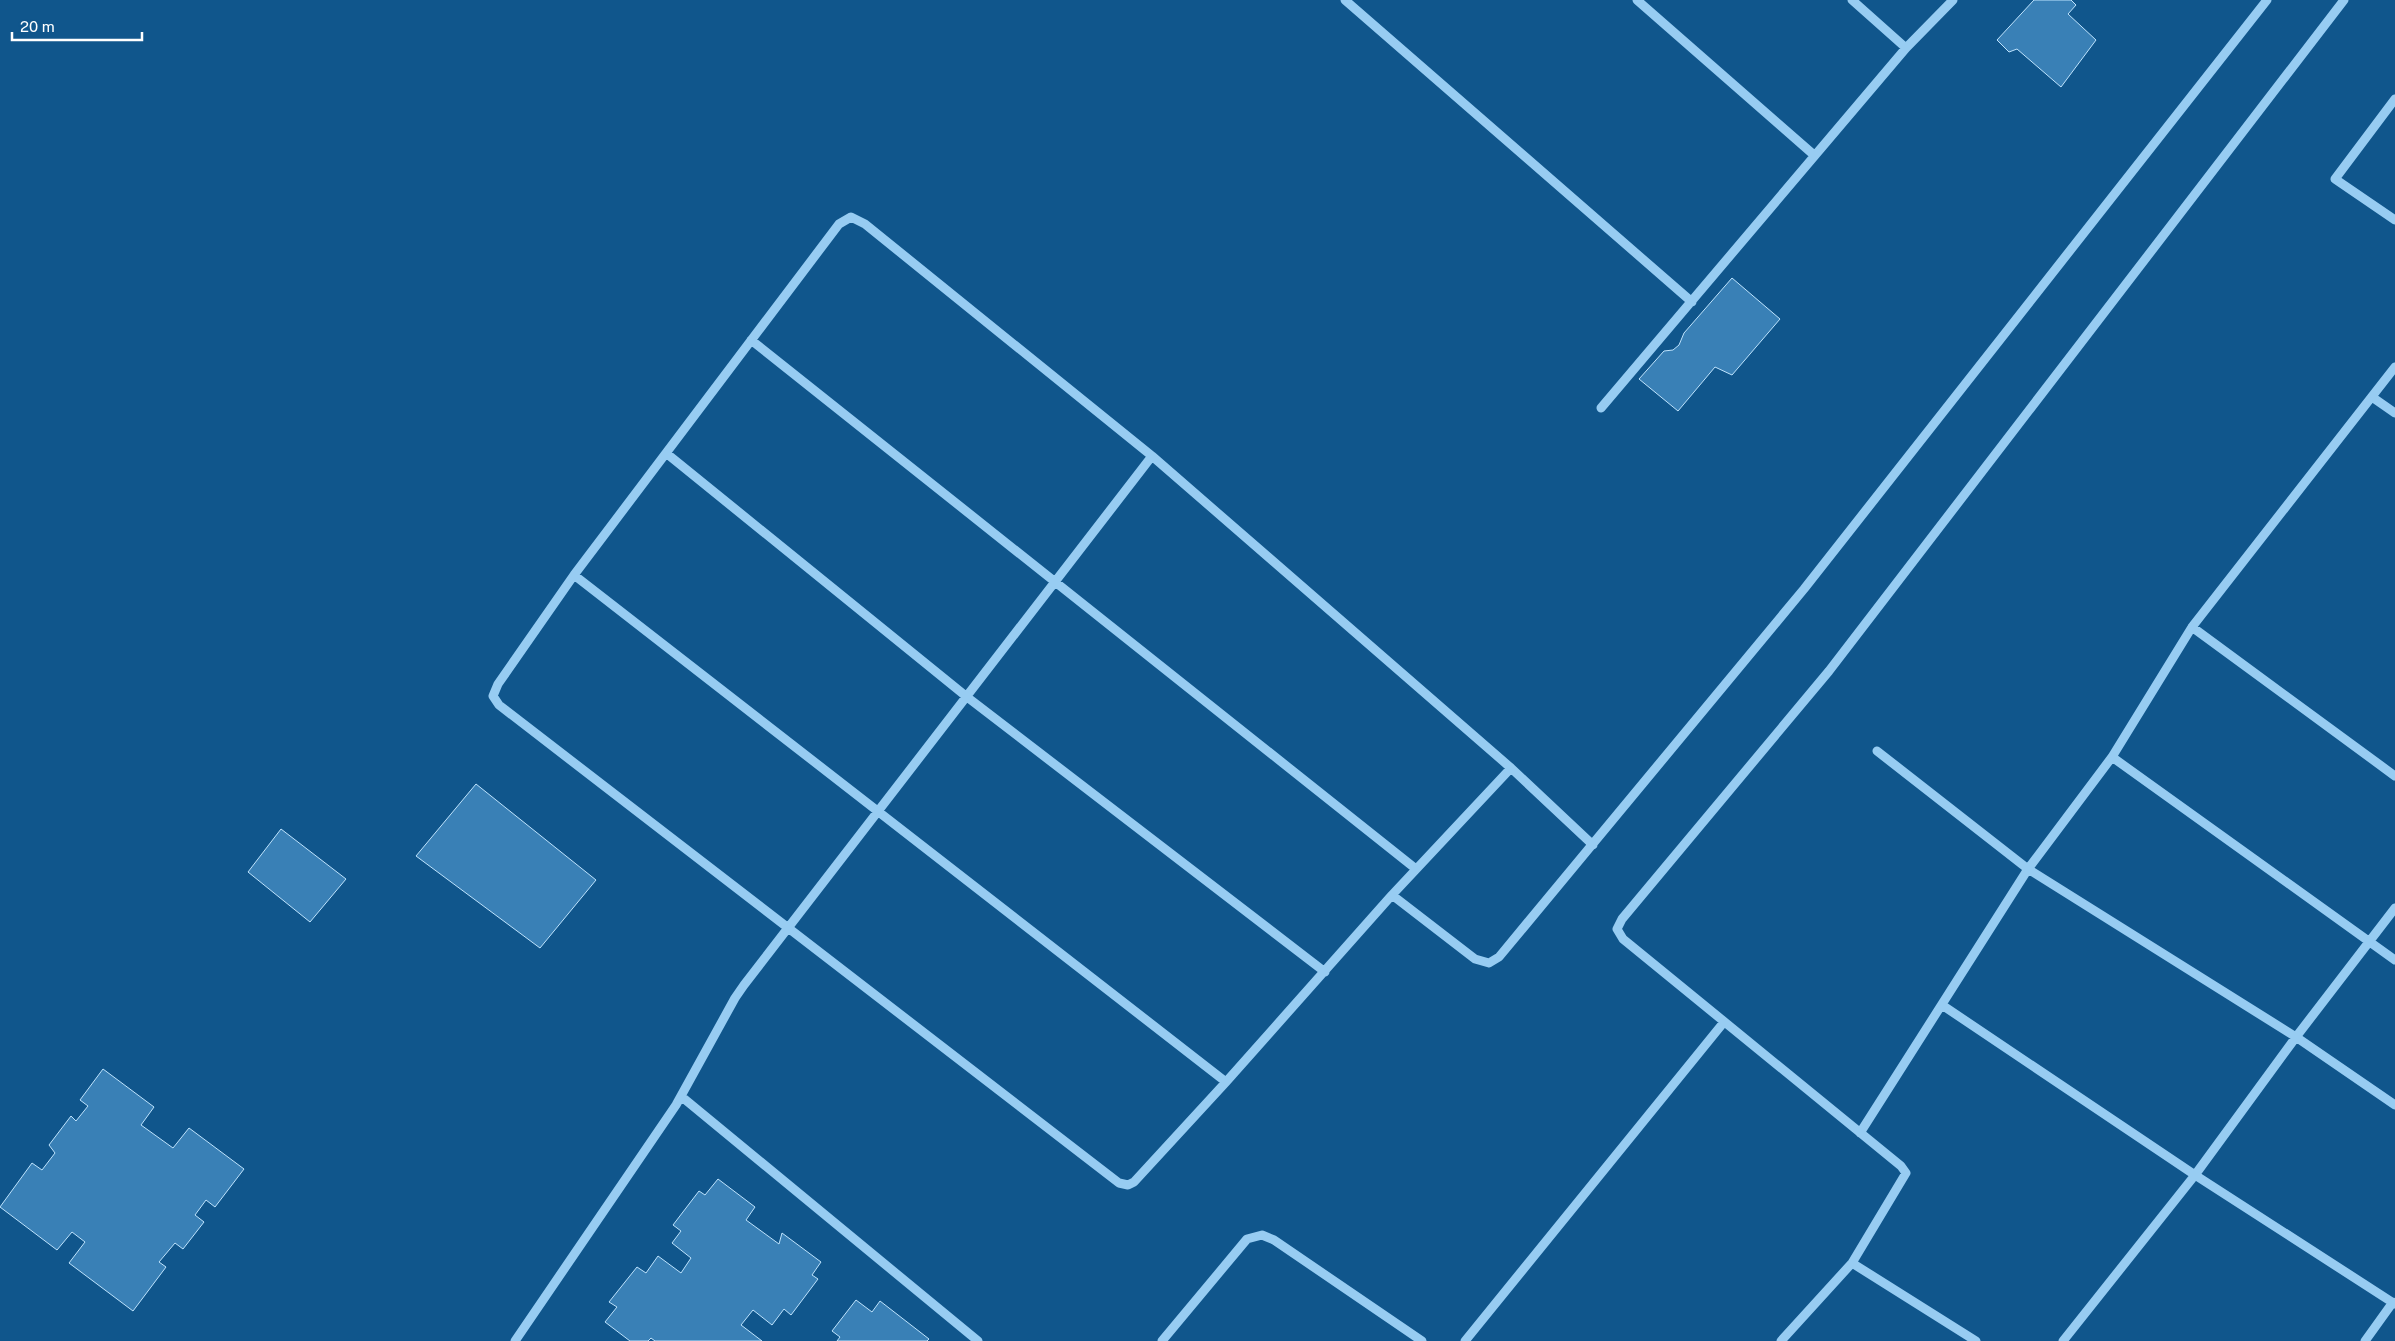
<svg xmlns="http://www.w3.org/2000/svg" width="2395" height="1341" viewBox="0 0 2395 1341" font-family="'Public Sans',sans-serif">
	<rect width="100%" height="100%" fill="#10568c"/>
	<!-- building -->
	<path fill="#3980b6" stroke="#bee3fd" d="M2034,0H2071L2076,5L2068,14L2096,40L2061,87L2017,49L2009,52L1997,40Z
		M1732,278L1780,319L1732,375L1715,367L1678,411L1639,379L1664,351L1673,350L1679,345L1684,333Z
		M476,784L596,880L540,948L416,856Z
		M281,829L346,879L310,922L248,872Z
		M103,1069L154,1107L141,1125L173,1148L189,1128L244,1169L215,1207L206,1200L195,1215L204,1222L183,1249L175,1243L159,1262L166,1267L133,1311L69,1263L85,1242L72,1232L57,1250L0,1207L32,1163L42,1170L55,1153L49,1145L71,1116L76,1121L88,1106L80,1100Z
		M718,1179L755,1207L746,1220L779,1244L782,1233L821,1262L812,1275L818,1279L791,1315L784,1309L772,1325L753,1310L741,1325L762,1341H655L651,1338L648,1341H630L605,1322L617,1307L609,1302L637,1267L646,1273L658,1256L681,1273L691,1258L672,1243L681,1231L673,1225L699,1191L705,1195Z
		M856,1300L872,1312L880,1301L929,1339L927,1341H837L840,1337L832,1331Z"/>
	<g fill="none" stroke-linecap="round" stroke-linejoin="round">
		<!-- minor -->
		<path stroke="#97ccf2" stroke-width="9" d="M1345,0L1692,302
			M1637,0L1814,155
			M1852,0L1906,48L1953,0
			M2395,99L2335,179L2395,220
			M751,340L1416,869
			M2395,367L2192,627L2112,757L2028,869L2296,1037L2395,1105
			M2372,397L2395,413
			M1601,408L1906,48
			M666,453L967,697L1325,972
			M574,575L1226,1082
			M2192,627L2395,776
			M2112,757L2395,960
			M1511,768L1392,895L1226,1082L1134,1182L1128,1185L1119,1183L499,705L493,696L498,684L574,575L839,224L851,217L865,224L1152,456L1511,768L1593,845
			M1392,895L1475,959L1489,963L1499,957L1804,589L2267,0
			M2395,908L2296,1037L2195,1175L2395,1304
			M1942,1005L2195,1175L2063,1341
			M682,1097L978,1341
			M1860,1133L2028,869L1877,751
			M1852,1263L1906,1173L1901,1166L1623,939L1617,929L1622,919L1829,671L2344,0
			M515,1341L676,1105L735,998L744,985L1152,456
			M1162,1341L1247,1239L1262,1235L1274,1240L1422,1341
			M1465,1341L1724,1022
			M1781,1341L1852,1263L1976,1341
			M2365,1341L2393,1302"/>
	</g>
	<!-- scale -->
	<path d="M12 32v8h130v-8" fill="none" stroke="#ffffff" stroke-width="2.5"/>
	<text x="20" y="32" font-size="15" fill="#ffffff" stroke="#10568c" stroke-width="4" paint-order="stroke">20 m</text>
</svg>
